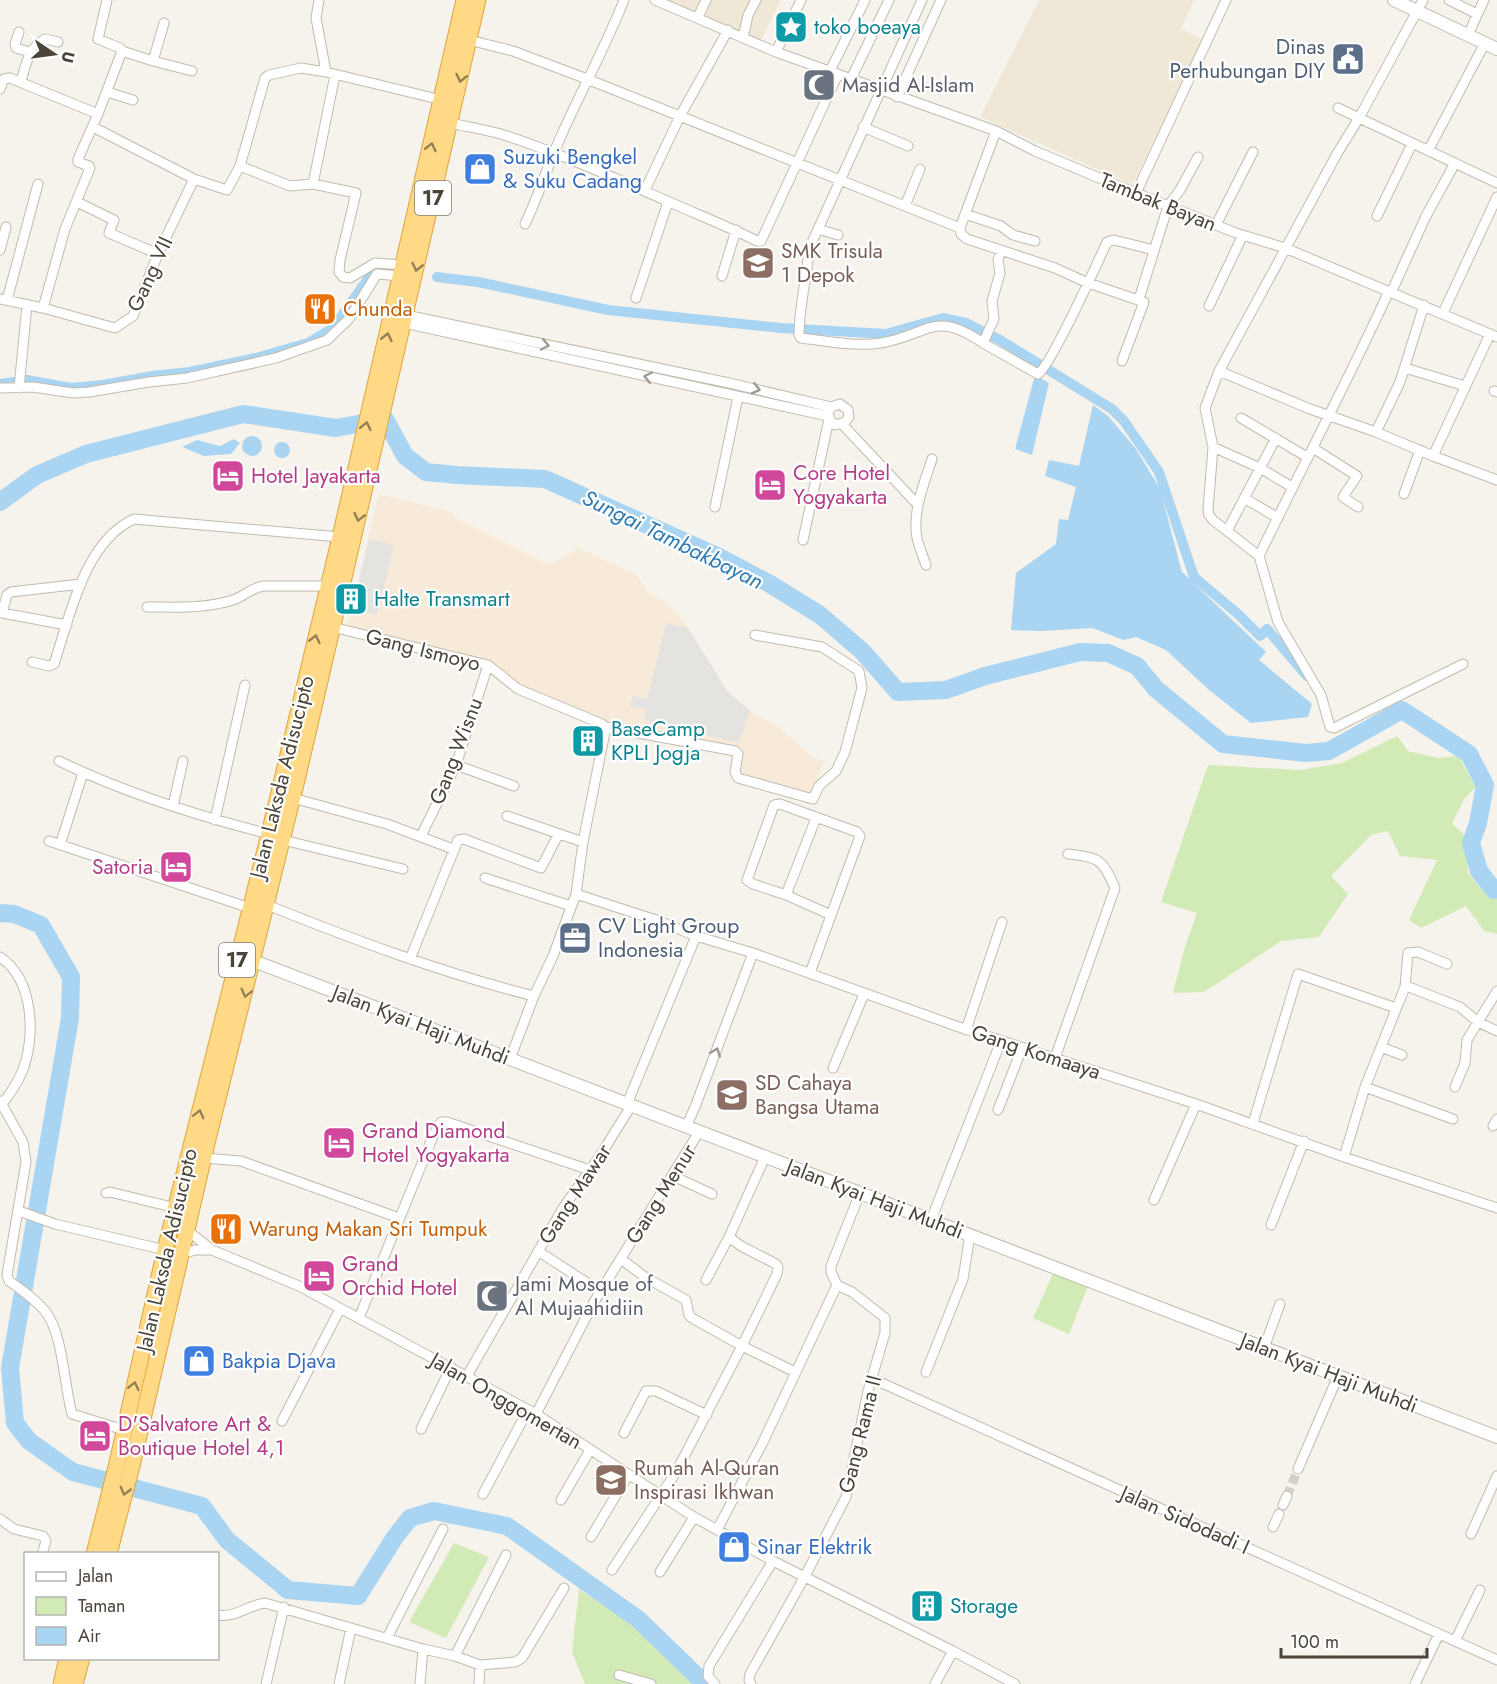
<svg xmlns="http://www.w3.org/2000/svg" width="1497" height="1684" viewBox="0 0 1497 1684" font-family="Jost,sans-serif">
	<rect width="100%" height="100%" fill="#f6f3ec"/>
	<!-- commercial -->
	<path fill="#f7ead8" d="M379,494L452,512L454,517L550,565L578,548L636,574L648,592L666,602L683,621L727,691L750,711L777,726L814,758L824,761L811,798L740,775L738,770L743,753L738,746L691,740L606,723L513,681L504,674L499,665L347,628Z"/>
	<!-- education -->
	<path fill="#efe8d6" d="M655,0H781L761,40Z
		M1039,0H1194L1181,29L1204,40L1133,183L1130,184L980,117Z"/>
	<!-- green -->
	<path fill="#d2eab5" d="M1397,736L1408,751L1438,758L1458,756L1476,787L1464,799L1452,823L1465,836L1468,873L1488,897H1497V934L1484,931L1466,906L1421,928L1409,920L1437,860L1400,856L1388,831L1371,835L1331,876L1348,894L1319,937L1281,941L1204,992L1173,993L1185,947L1197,913L1161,902L1208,765L1301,770L1342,763Z
		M1055,1269L1089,1283L1069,1334L1033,1318Z
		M454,1543L489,1557L446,1638L409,1622Z
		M579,1589L628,1621L692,1684H585L572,1652Z"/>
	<!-- parking -->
	<path fill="#e5e3e0" d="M369,539L394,545L377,615L352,609Z
		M666,623L688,628L727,691L750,711L739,743L644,720L646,710L630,706L633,696L647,699Z"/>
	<!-- water -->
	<path fill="#a9d4f2" d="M1035,375L1049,383L1032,455L1015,449Z
		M1093,405L1108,416L1136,449L1160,489L1182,572L1266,652L1259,660L1312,704L1308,717L1251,723L1209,690L1166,650L1136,637L1124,640L1092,628L1041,631L1011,630L1016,573L1056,544L1059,519L1068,520L1076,487L1045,476L1049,460L1079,466Z
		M242 446a10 10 0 1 1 20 0a10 10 0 1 1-20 0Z
		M234,439L240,443L231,454L204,456L182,447L197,440L220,446Z
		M274 450a8 8 0 1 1 16 0a8 8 0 1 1-16 0Z"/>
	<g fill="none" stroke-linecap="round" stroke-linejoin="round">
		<!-- canal -->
		<path stroke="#a9d4f2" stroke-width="10" d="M437,277L478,282L608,310L781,328L886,334L943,318L966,323L1000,340L1112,409L1124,421L1159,472L1194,577L1239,615L1260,636L1267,629L1307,676
			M0,384L27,380L71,388L103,385L152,376L190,372L256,358L308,343L333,328L373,272L388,270"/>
		<!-- river -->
		<path stroke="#a9d4f2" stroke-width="18" d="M0,502L37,475L86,454L243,414L336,428L385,419L405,456L426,472L457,475L545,479L719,557L770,584L820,615L862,651L898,692L946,690L985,676L1080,652L1108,653L1137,666L1156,689L1223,744L1306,753L1329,751L1402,710L1469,754L1485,785L1478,823L1471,843L1479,871L1494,890L1497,889
			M0,913L14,914L41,925L71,977L70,1018L10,1368L15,1423L29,1441L73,1472L202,1506L227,1540L288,1590L358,1596L395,1537L410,1518L434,1511L507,1526L638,1619L705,1684"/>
		<!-- minor-tunnel -->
		<path stroke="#d4d0c8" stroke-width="9" stroke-dasharray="9 4.5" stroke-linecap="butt" d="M1287,1496L1298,1469"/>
		<defs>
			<path id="minor" d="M107,0L98,39L120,48L122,51L153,61L164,23
				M319,0L316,18L326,72
				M655,0L776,52L996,131L1035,151L1111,183L1236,233L1285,248L1497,337
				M922,0L809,249C807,278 799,306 799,335L801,338C827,341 855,347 881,343C929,335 933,309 983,343
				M1423,0L1359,118L1338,152L1219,371L1205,408L1213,447L1208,510L1209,515L1213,520L1259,556L1278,622L1321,695L1330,727L1334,728L1463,664
				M1449,0L1477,14
				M698,17L706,0
				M19,32L15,44L16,48L30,52
				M1468,35L1484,0
				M743,38L748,15L756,0
				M469,40L513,51L587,79L960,228L996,131
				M776,52L801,0
				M153,61L192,71
				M830,71L865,0
				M851,79L889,0
				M21,81C26,65 28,48 45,39L58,42
				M0,89L4,79L10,78L98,114
				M107,92L133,100
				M897,97L941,0
				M1338,108L1497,183
				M451,123C468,127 487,130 504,135C559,153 612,177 665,200C696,214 727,226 757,241H761L838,74
				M93,127L194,179L227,190L240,166L265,78L269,75L301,68L326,72L442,100
				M863,127L908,146
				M1428,151L1485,43
				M240,166L290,186L313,184L356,193L340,260L339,272L343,277L350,278L375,263L404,265
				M313,184L335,75
				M645,190L680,116L728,30
				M1136,193L1226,0
				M77,202L114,220L109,233L158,254
				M905,206L920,169
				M965,214L1001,226L1013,235L1035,241
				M1377,216L1412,144
				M525,224C539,195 548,164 562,134C582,89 606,46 624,0
				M1216,225L1253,152
				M960,228L961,234L967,239L1055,268L1088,283L1144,302L1122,361
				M818,229L838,235
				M0,250L6,227
				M1001,251L998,260L1000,273L992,301L994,319L983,343L1038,374C1050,367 1098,262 1107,242L1114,240L1154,250
				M722,276L736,230
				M1391,293L1426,216L1455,163
				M636,298L668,202
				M0,299L43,308L65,229L90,168L89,166L78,162V159L98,114L122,51
				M1139,299L1168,206L1180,190L1198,157
				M7,300L38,184
				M1209,306L1243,235
				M43,308L115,328L133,316L158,254L194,179
				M1443,313L1497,197
				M406,315L729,383L831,407L840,404L848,410L849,417L845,422L835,425L830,420L828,413L831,407
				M404,323L828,416
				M1405,368L1465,386
				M1219,371L1310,409L1376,432L1433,456L1497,480
				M0,388L33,387L73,393L89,392L149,382L187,378L276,358L327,340L349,319L377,274L401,276
				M19,388L27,305
				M1494,391L1497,392
				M1241,418L1307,457
				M842,424L918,505
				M1376,432L1400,382L1424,305
				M1213,447L1260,468L1292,487
				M1313,448L1357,476L1343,497L1358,507
				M1433,456L1490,334
				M1404,494L1420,450
				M1244,498L1278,518
				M715,507L738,397
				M1227,531L1276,438
				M803,540L829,419
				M1259,556C1302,467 1348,381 1389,291
				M926,565C923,556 919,547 917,538C912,512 924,484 932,459
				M147,607C176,607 204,609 233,600C243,597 251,588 263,586H328
				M67,625L2,613L7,595L11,592L81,584
				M332,627L488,665L518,689L602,724L606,727L735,751L738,754L735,772L738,778L813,799L819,786L836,771L845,752L862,688L859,671L822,647L755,635
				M32,662L49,666L54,664C70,616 84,542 134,519L340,537
				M59,761C125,793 198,816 269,834
				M456,765L514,786
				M293,798L387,824L453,849
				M173,806L183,761
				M507,816L583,842
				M215,820L245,685
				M421,836L456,765L488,665
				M283,840L403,869
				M49,841L250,908
				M60,845L83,773
				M485,878L571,906
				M576,894L656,920L696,936L753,953L956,1026L1196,1104L1344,1157L1497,1208
				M786,895L816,818
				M267,905C355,940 442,973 534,996
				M0,957C34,979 36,1038 22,1072C17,1084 10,1094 2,1104
				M410,959L458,840L464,839L541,868L558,835
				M810,973L860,836L857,832L780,804L774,805L747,880L753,884L786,895L831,915
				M1405,987L1408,953L1418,952L1447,964
				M966,1030L1002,922
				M1381,1047L1402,1055
				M1055,1058L1115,888C1102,858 1099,858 1068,854
				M510,1059L534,996L553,956L576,894L583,842L606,727
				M833,1068L864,994
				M1365,1087L1453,1119
				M1455,1087L1465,1063L1467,1040L1497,991
				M0,1101L23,1142L26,1162L9,1263L7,1275L9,1281C22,1290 35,1299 45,1311C63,1333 64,1385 72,1414L124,1430
				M627,1104L696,936
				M998,1110L1022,1048
				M1253,1123L1298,974L1396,1008
				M1493,1126L1497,1119
				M686,1127L695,1107L753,953
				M1344,1157L1365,1087L1405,987H1409L1460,1007L1478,1022L1497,1031
				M204,1158L241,1161L399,1218
				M673,1176L712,1194
				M106,1193L110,1192L176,1208
				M1154,1200L1196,1104
				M19,1211L55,1224L165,1250
				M931,1220L1001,1041
				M1271,1225L1304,1141
				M187,1230L212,1250L299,1286L536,1414L694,1517L773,1561L953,1651L1015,1684
				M538,1251L601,1292
				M182,1253L196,1250H212
				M621,1259L645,1277L686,1300L689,1315L692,1318L742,1346L795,1372
				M706,1280L729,1237L765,1157
				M359,1318L434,1134L441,1122H447L590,1170
				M1264,1348L1280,1304
				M926,1372L963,1279L970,1235
				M467,1376L563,1208L600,1156L631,1106
				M873,1379L1497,1660
				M536,1414L594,1302L699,1132
				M282,1421L340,1309
				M421,1429L451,1367
				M624,1433L646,1391H656L707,1415
				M1298,1469L1338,1376
				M483,1494L528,1410
				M561,1500L590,1450
				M1283,1505L1287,1496
				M0,1519L14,1529L43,1536L46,1541L42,1554
				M1273,1527L1279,1514
				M717,1530L763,1442L837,1285
				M1471,1534L1497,1476
				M591,1537L628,1475
				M612,1570L676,1472L742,1346L777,1274L778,1267L776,1264L741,1246L729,1237
				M660,1572L694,1517
				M218,1615C236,1618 248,1605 265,1603L423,1649L455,1656L480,1665L515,1662L522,1658L564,1588
				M387,1638L443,1529
				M1455,1641L1480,1590
				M455,1656L506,1555
				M619,1675L651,1684
				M266,1684L284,1607
				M339,1684L351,1628
				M420,1684L423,1649
				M479,1684L480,1665
				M715,1684L708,1676L709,1666L773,1561
				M751,1684L749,1680L750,1674L804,1578L846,1497L868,1391L885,1333V1318L852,1292L837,1285L831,1272V1266L860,1193
				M935,1684L953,1651
				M1415,1684L1439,1634"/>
			<path id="tertiary" d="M1394,0L1497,49
				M254,961L1497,1437"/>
			<path id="trunk" d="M94,1554L117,1463L165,1250L269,834L340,537L464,0
				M109,1554L132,1466L208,1139L298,776L478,0
				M61,1684L67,1658
				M75,1684L82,1658"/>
		</defs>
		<!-- minor casing -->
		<use href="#minor" stroke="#c2bbae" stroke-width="11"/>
		<!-- tertiary casing -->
		<use href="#tertiary" stroke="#c2bbae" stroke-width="14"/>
		<!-- trunk casing -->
		<use href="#trunk" stroke="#e0a43c" stroke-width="17"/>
		<!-- minor -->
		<use href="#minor" stroke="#fff" stroke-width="9"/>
		<!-- tertiary -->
		<use href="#tertiary" stroke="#fff" stroke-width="12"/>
		<!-- trunk -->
		<use href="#trunk" stroke="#ffd985" stroke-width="15"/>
	</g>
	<!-- one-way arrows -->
	<defs><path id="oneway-chevron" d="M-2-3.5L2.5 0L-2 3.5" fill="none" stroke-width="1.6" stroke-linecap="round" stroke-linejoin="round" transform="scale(1.5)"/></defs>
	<g stroke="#938057">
		<use href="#oneway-chevron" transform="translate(461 78) rotate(103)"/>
		<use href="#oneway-chevron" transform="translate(431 147) rotate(-77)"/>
		<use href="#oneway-chevron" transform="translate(417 267) rotate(103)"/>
		<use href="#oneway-chevron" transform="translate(387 337) rotate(-77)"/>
		<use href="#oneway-chevron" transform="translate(366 426) rotate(-77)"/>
		<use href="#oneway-chevron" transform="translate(359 517) rotate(103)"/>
		<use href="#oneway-chevron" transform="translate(315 639) rotate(-77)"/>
		<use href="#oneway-chevron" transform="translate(246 993) rotate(104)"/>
		<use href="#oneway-chevron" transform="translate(199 1114) rotate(-76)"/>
		<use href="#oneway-chevron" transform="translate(134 1386) rotate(-77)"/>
		<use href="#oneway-chevron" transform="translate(125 1491) rotate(105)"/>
	</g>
	<g stroke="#9c9892">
		<use href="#oneway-chevron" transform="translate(545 345) rotate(12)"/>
		<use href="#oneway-chevron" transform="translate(648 377) rotate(-168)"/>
		<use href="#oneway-chevron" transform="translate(756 389) rotate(13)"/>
		<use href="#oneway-chevron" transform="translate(716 1052) rotate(-69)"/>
	</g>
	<!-- icons -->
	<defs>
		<symbol id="sight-square" viewBox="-11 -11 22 22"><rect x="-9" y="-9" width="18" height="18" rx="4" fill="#0f9aa8" stroke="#fff"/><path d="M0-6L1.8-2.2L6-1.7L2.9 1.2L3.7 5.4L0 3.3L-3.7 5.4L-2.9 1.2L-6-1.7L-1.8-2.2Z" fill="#fff"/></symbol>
		<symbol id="civic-square" viewBox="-11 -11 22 22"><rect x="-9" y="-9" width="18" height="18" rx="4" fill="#5c6f8a" stroke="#fff"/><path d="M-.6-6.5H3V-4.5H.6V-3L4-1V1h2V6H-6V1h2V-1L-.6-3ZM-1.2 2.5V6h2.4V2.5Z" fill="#fff"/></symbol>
		<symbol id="mosque-square" viewBox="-11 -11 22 22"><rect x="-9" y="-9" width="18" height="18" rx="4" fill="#6b7280" stroke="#fff"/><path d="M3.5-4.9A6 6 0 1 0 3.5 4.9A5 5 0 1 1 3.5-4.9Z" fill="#fff"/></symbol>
		<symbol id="shop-square" viewBox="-11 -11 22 22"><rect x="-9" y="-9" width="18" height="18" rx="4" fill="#3f7fe0" stroke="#fff"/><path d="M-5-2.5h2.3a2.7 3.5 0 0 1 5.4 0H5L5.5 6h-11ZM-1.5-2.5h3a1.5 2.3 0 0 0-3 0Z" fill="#fff"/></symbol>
		<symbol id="school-square" viewBox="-11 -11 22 22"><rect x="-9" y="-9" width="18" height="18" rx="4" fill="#8d6e63" stroke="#fff"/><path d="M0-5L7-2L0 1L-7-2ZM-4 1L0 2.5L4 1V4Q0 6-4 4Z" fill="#fff"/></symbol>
		<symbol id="restaurant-square" viewBox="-11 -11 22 22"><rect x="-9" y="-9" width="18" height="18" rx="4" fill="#e8710a" stroke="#fff"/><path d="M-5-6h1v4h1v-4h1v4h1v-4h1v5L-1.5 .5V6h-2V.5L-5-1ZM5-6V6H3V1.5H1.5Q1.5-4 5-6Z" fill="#fff"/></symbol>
		<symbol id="hotel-square" viewBox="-11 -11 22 22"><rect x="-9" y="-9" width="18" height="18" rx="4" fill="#d1479c" stroke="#fff"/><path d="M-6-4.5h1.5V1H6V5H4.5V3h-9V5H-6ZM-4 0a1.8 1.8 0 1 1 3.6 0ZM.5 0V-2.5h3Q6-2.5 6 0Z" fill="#fff"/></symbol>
		<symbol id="building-square" viewBox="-11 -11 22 22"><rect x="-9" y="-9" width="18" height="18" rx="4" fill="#0f9aa8" stroke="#fff"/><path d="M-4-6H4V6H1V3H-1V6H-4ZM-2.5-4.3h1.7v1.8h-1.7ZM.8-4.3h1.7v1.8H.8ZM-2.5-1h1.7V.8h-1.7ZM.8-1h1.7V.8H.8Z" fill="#fff"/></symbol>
		<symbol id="office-square" viewBox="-11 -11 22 22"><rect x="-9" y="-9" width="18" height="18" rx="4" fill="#5c6f8a" stroke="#fff"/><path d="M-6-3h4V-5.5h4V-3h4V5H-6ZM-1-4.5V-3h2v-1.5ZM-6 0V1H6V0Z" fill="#fff"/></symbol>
	</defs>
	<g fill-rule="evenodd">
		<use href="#sight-square" x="772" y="8" width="38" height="38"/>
		<use href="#civic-square" x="1329" y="40" width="38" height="38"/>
		<use href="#mosque-square" x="800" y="66" width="38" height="38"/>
		<use href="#shop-square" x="461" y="150" width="38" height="38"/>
		<use href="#school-square" x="739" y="244" width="38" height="38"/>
		<use href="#restaurant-square" x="301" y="290" width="38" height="38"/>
		<use href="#hotel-square" x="209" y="457" width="38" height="38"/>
		<use href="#hotel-square" x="751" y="466" width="38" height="38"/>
		<use href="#building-square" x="332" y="580" width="38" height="38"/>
		<use href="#building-square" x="569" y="722" width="38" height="38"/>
		<use href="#hotel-square" x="157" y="848" width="38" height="38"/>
		<use href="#office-square" x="556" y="919" width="38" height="38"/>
		<use href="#school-square" x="713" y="1076" width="38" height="38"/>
		<use href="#hotel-square" x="320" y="1124" width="38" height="38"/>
		<use href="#restaurant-square" x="207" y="1210" width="38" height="38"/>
		<use href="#hotel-square" x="300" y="1257" width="38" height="38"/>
		<use href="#mosque-square" x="473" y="1277" width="38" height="38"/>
		<use href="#shop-square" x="180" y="1342" width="38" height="38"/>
		<use href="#hotel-square" x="76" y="1417" width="38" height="38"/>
		<use href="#school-square" x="592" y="1461" width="38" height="38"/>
		<use href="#shop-square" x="715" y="1528" width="38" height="38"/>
		<use href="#building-square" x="908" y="1587" width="38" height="38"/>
	</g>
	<g text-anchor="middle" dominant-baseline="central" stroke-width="4.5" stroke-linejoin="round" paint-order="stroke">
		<!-- shield labels -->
		<g fill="#fff" stroke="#817c74" stroke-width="1.5">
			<rect x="415" y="181" width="36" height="34" rx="4.5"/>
			<rect x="219" y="943" width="36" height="34" rx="4.5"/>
		</g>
		<g font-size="20" font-weight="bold" fill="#4b4439">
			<text x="433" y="198">17</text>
			<text x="237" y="960">17</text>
		</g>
		<!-- culture labels -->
		<g font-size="21" fill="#0d838f" stroke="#fff" text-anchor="start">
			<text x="814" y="27">toko boeaya</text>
			<text x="374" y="599">Halte Transmart</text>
			<text x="611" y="729">BaseCamp<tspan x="611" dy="24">KPLI Jogja</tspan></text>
			<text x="950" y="1606">Storage</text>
		</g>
		<!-- service labels -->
		<g font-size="21" fill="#4e5e75" stroke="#fff" text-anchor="end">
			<text x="1325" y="47">Dinas<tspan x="1325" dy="24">Perhubungan DIY</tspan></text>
			<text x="598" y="926" text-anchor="start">CV Light Group<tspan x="598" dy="24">Indonesia</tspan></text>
		</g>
		<!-- worship labels -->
		<g font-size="21" fill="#5b616d" stroke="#fff" text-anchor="start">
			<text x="842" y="85">Masjid Al-Islam</text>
			<text x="515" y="1284">Jami Mosque of<tspan x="515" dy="24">Al Mujaahidiin</tspan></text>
		</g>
		<!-- shop labels -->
		<g font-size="21" fill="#366cbe" stroke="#fff" text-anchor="start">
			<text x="503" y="157">Suzuki Bengkel<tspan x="503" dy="24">&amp; Suku Cadang</tspan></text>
			<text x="222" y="1361">Bakpia Djava</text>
			<text x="757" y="1547">Sinar Elektrik</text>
		</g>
		<!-- street labels -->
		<g font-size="21" fill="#4b4439" stroke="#fff">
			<text transform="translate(1158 202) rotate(22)">Tambak Bayan</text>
			<text transform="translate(150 274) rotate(-65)">Gang VII</text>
			<text transform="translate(423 650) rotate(14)">Gang Ismoyo</text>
			<text transform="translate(456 751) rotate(-69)">Gang Wisnu</text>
			<text transform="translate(282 777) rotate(-76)">Jalan Laksda Adisucipto</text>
			<text transform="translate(421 1025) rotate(21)">Jalan Kyai Haji Muhdi</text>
			<text transform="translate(1036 1052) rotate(18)">Gang Komaaya</text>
			<text transform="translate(575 1194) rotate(-57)">Gang Mawar</text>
			<text transform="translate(661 1194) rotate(-58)">Gang Menur</text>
			<text transform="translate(875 1199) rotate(21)">Jalan Kyai Haji Muhdi</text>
			<text transform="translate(167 1250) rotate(-77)">Jalan Laksda Adisucipto</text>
			<text transform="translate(1329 1373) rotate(21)">Jalan Kyai Haji Muhdi</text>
			<text transform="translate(506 1401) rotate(30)">Jalan Onggomertan</text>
			<text transform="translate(860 1434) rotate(-76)">Gang Rama II</text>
			<text transform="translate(1185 1520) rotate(24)">Jalan Sidodadi I</text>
		</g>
		<!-- education labels -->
		<g font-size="21" fill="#785e54" stroke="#fff" text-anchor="start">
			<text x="781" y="251">SMK Trisula<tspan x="781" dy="24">1 Depok</tspan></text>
			<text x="755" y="1083">SD Cahaya<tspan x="755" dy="24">Bangsa Utama</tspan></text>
			<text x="634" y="1468">Rumah Al-Quran<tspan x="634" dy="24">Inspirasi Ikhwan</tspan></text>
		</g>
		<!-- food labels -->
		<g font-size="21" fill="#c56008" stroke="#fff" text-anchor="start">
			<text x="343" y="309">Chunda</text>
			<text x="249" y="1229">Warung Makan Sri Tumpuk</text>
		</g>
		<!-- hotel labels -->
		<g font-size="21" fill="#b23c85" stroke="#fff" text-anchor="start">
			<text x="793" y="473">Core Hotel<tspan x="793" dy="24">Yogyakarta</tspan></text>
			<text x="251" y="476">Hotel Jayakarta</text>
			<text x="153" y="867" text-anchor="end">Satoria</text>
			<text x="362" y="1131">Grand Diamond<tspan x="362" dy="24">Hotel Yogyakarta</tspan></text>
			<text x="342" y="1264">Grand<tspan x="342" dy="24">Orchid Hotel</tspan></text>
			<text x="118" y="1424">D'Salvatore Art &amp;<tspan x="118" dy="24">Boutique Hotel 4,1</tspan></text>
		</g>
		<!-- water labels -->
		<g font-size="22" font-style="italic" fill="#2e7ab2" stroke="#fff">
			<text transform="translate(673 539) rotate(26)">Sungai Tambakbayan</text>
		</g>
	</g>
	<!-- legend -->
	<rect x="24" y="1552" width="195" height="108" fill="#ffffff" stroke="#b7b4b0" stroke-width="1.5"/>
	<rect x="36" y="1572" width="30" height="9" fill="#ffffff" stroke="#b7b4b0" stroke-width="1.5"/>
	<text x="78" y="1582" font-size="18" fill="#4b4439">Jalan</text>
	<rect x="36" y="1597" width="30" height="18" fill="#d2eab5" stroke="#b7b4b0" stroke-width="1.5"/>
	<text x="78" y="1612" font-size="18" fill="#4b4439">Taman</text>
	<rect x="36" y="1627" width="30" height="18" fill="#a9d4f2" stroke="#b7b4b0" stroke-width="1.5"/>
	<text x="78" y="1642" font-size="18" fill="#4b4439">Air</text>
	<!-- north arrow -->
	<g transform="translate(54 54) rotate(103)" stroke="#ffffff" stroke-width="4.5" paint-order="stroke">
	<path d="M0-4.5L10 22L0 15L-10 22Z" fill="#4b4439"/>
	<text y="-9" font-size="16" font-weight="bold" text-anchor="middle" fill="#4b4439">U</text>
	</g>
	<!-- scale -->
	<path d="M1281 1648v9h146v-9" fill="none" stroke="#4b4439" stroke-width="3"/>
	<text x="1290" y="1648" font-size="18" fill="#4b4439" stroke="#ffffff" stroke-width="4.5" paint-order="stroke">100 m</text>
</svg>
